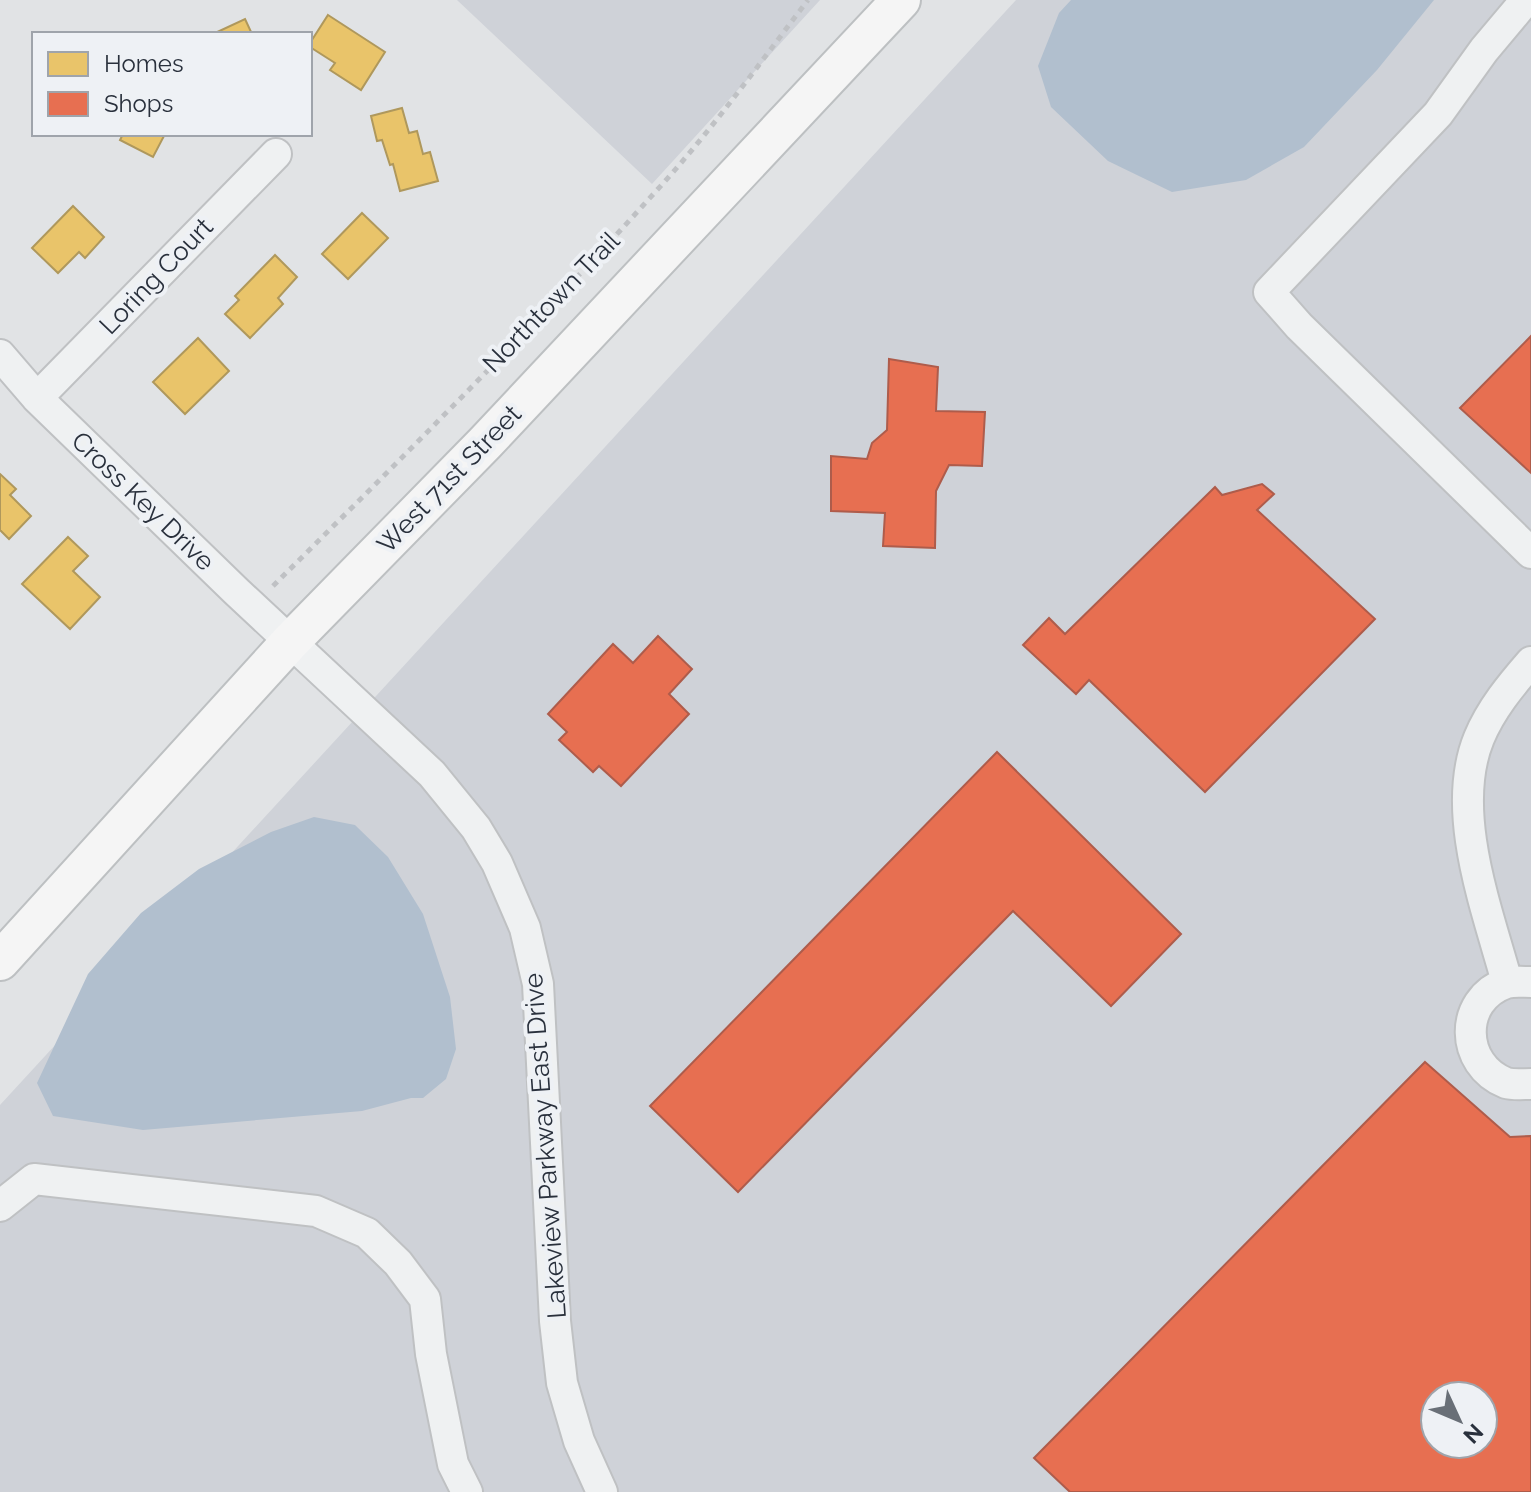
<svg xmlns="http://www.w3.org/2000/svg" width="1531" height="1492" viewBox="0 0 1531 1492" font-family="Raleway,sans-serif">
	<rect width="100%" height="100%" fill="#e1e3e5"/>
	<!-- built -->
	<path fill="#cfd2d8" fill-rule="evenodd" d="M457,0H820L652,184Z
		M1016,0H1531V1492H0V1105ZM1435,1396H1483V1444H1435Z"/>
	<!-- water -->
	<path fill="#b1bfce" d="M1071,0H1434L1377,70L1304,147L1246,180L1172,192L1108,161L1051,107L1038,66L1059,13Z
		M314,817L355,825L388,857L423,914L450,997L456,1049L446,1079L423,1098H411L362,1111L143,1130L53,1116L37,1083L88,974L141,913L199,869L271,832Z"/>
	<!-- homes -->
	<path fill="#e9c46a" stroke="#af985c" stroke-width="2" d="M328,15L385,52L361,90L330,70L335,63L310,47V43Z
		M245,19L252,34H213Z
		M402,108L409,133L417,131L423,154L430,152L438,181L400,191L393,164L390,165L382,140L377,141L371,116Z
		M123,134H165L153,157L120,140Z
		M73,206L104,237L85,258L79,252L58,273L32,248Z
		M362,213L388,238L348,279L322,254Z
		M275,255L297,277L278,298L283,304L250,338L225,314L239,300L235,296Z
		M198,338L229,371L185,414L153,382Z
		M0,474L16,489L10,495L31,516L9,539L0,530Z
		M68,537L88,556L73,571L100,597L70,629L22,584Z"/>
	<!-- shops -->
	<path fill="#e76f51" stroke="#ae5c4b" stroke-width="2" fill-rule="evenodd" d="M1531,336V473L1460,408Z
		M889,359L938,367L936,411L985,412L982,466L949,465L936,491L935,548L883,546L885,513L831,511V456L867,459L872,443L887,430Z
		M1262,484L1274,494L1257,510L1375,619L1205,792L1089,680L1076,694L1023,645L1049,618L1065,634L1215,487L1222,495Z
		M658,636L692,669L669,694L689,714L621,786L599,766L593,772L559,740L567,732L548,714L613,644L633,663Z
		M997,752L1181,934L1111,1006L1013,911L738,1192L650,1106Z
		M1425,1062L1510,1137L1531,1136V1492H1070L1034,1458ZM1435,1396H1483V1444H1435Z"/>
	<g fill="none" stroke-linecap="round" stroke-linejoin="round">
		<defs>
			<path id="minor" d="M1526,0L1484,50L1438,114L1269,292L1299,326L1531,553
				M0,355L37,398L237,592L432,774L476,828L497,863L525,928L538,984L555,1321L562,1383L579,1441L602,1492
				M37,398L276,154
				M1507,982C1487,909 1449,811 1479,738C1491,709 1511,685 1531,662
				M1531,982C1523,982 1513,981 1506,983C1458,1000 1460,1065 1506,1083C1513,1085 1523,1084 1531,1084
				M0,1206L34,1179L316,1211L367,1233L398,1263L425,1299L431,1354L453,1464L467,1492"/>
			<path id="major" d="M0,961L290,642L485,443L901,0"/>
		</defs>
		<!-- minor casing -->
		<use href="#minor" stroke="#bfc1c3" stroke-width="34"/>
		<!-- major casing -->
		<use href="#major" stroke="#bdc0c2" stroke-width="42"/>
		<!-- path -->
		<path stroke="#bfc1c4" stroke-width="5" stroke-dasharray="6 6" stroke-linecap="butt" d="M273,586C403,457 534,327 657,190C712,130 759,64 808,0"/>
		<!-- minor -->
		<use href="#minor" stroke="#eff1f2" stroke-width="30"/>
		<!-- major -->
		<use href="#major" stroke="#f5f5f5" stroke-width="38"/>
	</g>
	<g text-anchor="middle" dominant-baseline="central" stroke-width="8" stroke-linejoin="round" paint-order="stroke">
		<!-- street labels -->
		<g font-size="26" fill="#29303c" stroke="#eef1f5">
			<text transform="translate(156 276) rotate(-46)">Loring Court</text>
			<text transform="translate(551 302) rotate(-46)">Northtown Trail</text>
			<text transform="translate(449 479) rotate(-46)">West 71st Street</text>
			<text transform="translate(143 501) rotate(44)">Cross Key Drive</text>
			<text transform="translate(545 1146) rotate(-94)">Lakeview Parkway East Drive</text>
		</g>
	</g>
	<!-- legend -->
	<rect x="32" y="32" width="280" height="104" fill="#eef1f5" stroke="#9fa4ab" stroke-width="2"/>
	<rect x="48" y="52" width="40" height="24" fill="#e9c46a" stroke="#9fa4ab" stroke-width="2"/>
	<text x="104" y="72" font-size="24" fill="#29303c">Homes</text>
	<rect x="48" y="92" width="40" height="24" fill="#e76f51" stroke="#9fa4ab" stroke-width="2"/>
	<text x="104" y="112" font-size="24" fill="#29303c">Shops</text>
	<!-- north arrow -->
	<g transform="translate(1459 1420) rotate(134)"><circle r="38" fill="#eef1f5" stroke="#9fa4ab" stroke-width="2"/>
	<path d="M0-6L14 30L0 20L-14 30Z" fill="#696f77"/>
	<text y="-12" font-size="22" font-weight="bold" text-anchor="middle" fill="#29303c">N</text>
	</g>
</svg>
